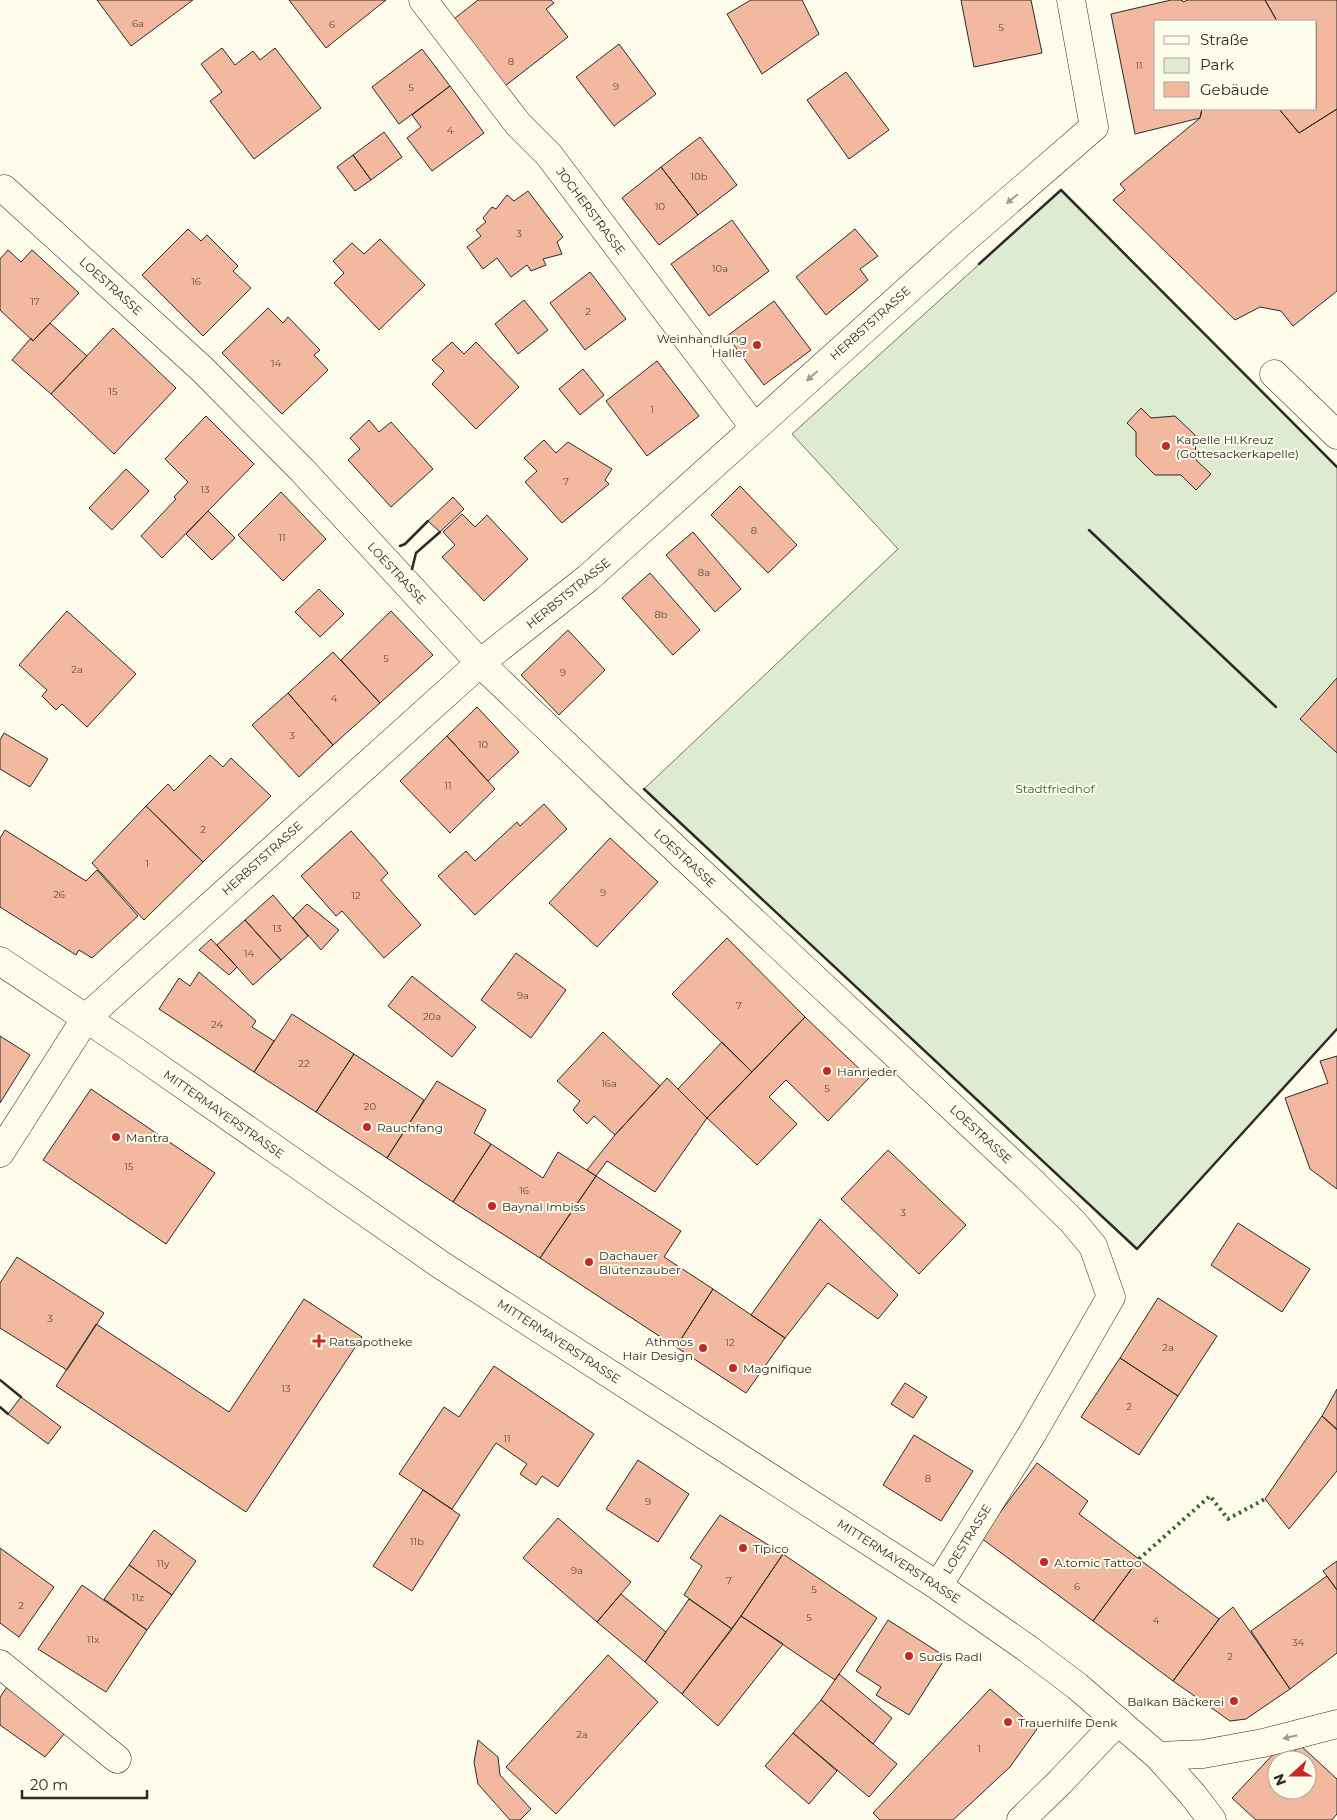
<svg xmlns="http://www.w3.org/2000/svg" width="1337" height="1820" viewBox="0 0 1337 1820" font-family="Montserrat,sans-serif">
	<rect width="100%" height="100%" fill="#fdfbea"/>
	<!-- green -->
	<path fill="#deebd1" stroke="#74746e" d="M1061,190L1337,467V1029L1137,1249L644,789L898,549L792,434Z"/>
	<!-- building -->
	<path fill="#f2b8a0" stroke="#2b2b2b" fill-rule="evenodd" d="M97,0H193L131,46Z
		M289,0H386L326,48Z
		M478,0H551L554,3L546,9L568,37L505,86L454,19Z
		M751,0H802L819,34L762,74L727,14Z
		M961,0H1031L1042,53L974,67Z
		M1171,0H1182L1183,2L1188,0H1265L1277,21H1156V109H1202L1200,118L1135,134L1111,14Z
		M1265,0H1337V109L1299,133L1279,109H1316V21H1277Z
		M619,44L656,94L614,126L576,77Z
		M222,48L235,65L253,51L260,60L275,48L321,108L254,159L210,101L222,92L201,64Z
		M422,49L450,86L399,124L372,87Z
		M846,72L889,130L849,159L807,100Z
		M450,86L484,133L432,171L407,138L421,127L412,115Z
		M1202,109H1279L1299,133L1337,109V291L1293,326L1281,311L1260,307L1235,320L1113,200L1125,190L1120,184L1200,118Z
		M384,132L402,157L371,180L353,155Z
		M700,137L737,185L698,215L661,167Z
		M353,155L371,180L355,191L337,167Z
		M661,167L698,215L659,245L622,198Z
		M528,191L563,237L557,242L562,254L543,259L546,265L531,271L527,265L511,277L497,258L483,269L467,247L481,236L476,230L486,222L483,218L492,207L496,209L507,195L514,201Z
		M732,220L769,271L709,316L671,264Z
		M188,229L201,241L207,235L238,266L233,271L251,288L203,336L142,275Z
		M855,229L878,256L860,269L868,280L826,315L796,277Z
		M380,239L425,285L379,330L334,283L344,273L333,261L352,243L364,254Z
		M8,250L21,262L32,250L79,293L33,341L0,310V259Z
		M590,272L626,319L585,350L550,303Z
		M524,300L548,330L518,354L495,324Z
		M774,301L811,350L764,385L727,336Z
		M268,308L283,323L288,317L320,350L314,355L328,370L282,414L222,353Z
		M50,323L87,356L51,394L12,360L31,338L33,341Z
		M113,328L176,388L114,454L51,394Z
		M452,342L464,354L476,342L519,387L476,429L432,384L444,371L432,360Z
		M657,361L699,416L647,456L606,401Z
		M583,369L604,395L580,415L559,389Z
		M1141,408L1151,418L1175,416L1195,435L1196,460L1211,474L1196,490L1181,475H1155L1136,456V432L1127,423Z
		M206,416L254,464L162,558L141,536L176,499L174,497L188,482L165,459Z
		M369,420L379,432L391,422L433,469L391,507L348,460L360,449L350,438Z
		M544,440L556,453L568,442L612,469L605,480L609,484L562,523L525,482L537,471L524,458Z
		M126,469L149,491L112,530L89,508Z
		M740,486L797,545L768,573L711,515Z
		M281,492L326,539L283,581L238,535Z
		M453,497L464,509L440,532L428,521Z
		M208,511L235,538L212,560L186,534Z
		M462,514L475,527L487,515L528,559L484,601L442,557L455,545L443,532Z
		M693,532L741,589L715,612L666,555Z
		M650,573L700,630L673,655L622,598Z
		M319,589L344,614L320,637L295,612Z
		M67,611L136,674L87,727L62,704L56,710L42,696L47,690L19,665Z
		M391,611L433,655L380,703L341,660Z
		M568,630L605,670L559,715L521,675Z
		M333,652L380,703L333,745L288,693Z
		M1337,678V753L1300,719Z
		M288,693L333,745L299,777L252,725Z
		M477,707L519,752L488,781L447,736Z
		M4,733L48,759L30,787L0,769V740Z
		M447,736L495,789L450,833L400,781Z
		M210,755L223,767L231,758L271,796L203,862L146,806L168,784L174,791Z
		M544,804L567,829L475,915L438,876L466,851L475,861L517,822L520,826Z
		M146,806L203,862L144,920L92,863Z
		M5,830L86,881L97,870L138,916L92,958L79,950L76,955L0,907V838Z
		M351,831L388,873L381,880L421,925L384,958L342,911L336,916L301,876Z
		M610,838L658,882L597,947L549,903Z
		M273,895L308,936L281,960L245,920Z
		M307,904L339,930L321,950L293,918Z
		M245,920L281,960L253,985L217,945Z
		M727,938L805,1017L752,1072L672,994Z
		M211,939L237,967L229,975L199,950Z
		M516,953L566,990L531,1038L481,1000Z
		M199,972L256,1021L252,1027L274,1041L254,1072L159,1009L179,978L190,986Z
		M412,976L476,1027L452,1057L388,1006Z
		M292,1014L354,1054L316,1112L254,1072Z
		M805,1017L869,1078L828,1121L786,1080L769,1097L797,1124L757,1165L707,1118Z
		M603,1032L660,1086L615,1135L594,1116L587,1124L573,1110L580,1101L557,1081Z
		M0,1036L30,1055L0,1103Z
		M722,1042L752,1072L707,1118L678,1089Z
		M354,1054L424,1100L387,1158L316,1112Z
		M1337,1056V1189L1310,1169L1285,1098L1328,1083L1320,1061Z
		M667,1078L707,1118L655,1192L607,1161L596,1176L587,1170L615,1135Z
		M437,1081L486,1110L474,1133L491,1144L453,1202L387,1158Z
		M91,1089L215,1173L166,1244L43,1160Z
		M491,1144L543,1178L558,1152L596,1176L540,1258L453,1202Z
		M888,1150L966,1225L919,1274L841,1199Z
		M596,1176L681,1231L664,1257L713,1289L676,1347L540,1258Z
		M820,1219L898,1295L878,1319L828,1283L785,1338L751,1315Z
		M1238,1223L1310,1269L1282,1312L1211,1265Z
		M17,1257L104,1313L67,1370L0,1328V1283Z
		M713,1289L785,1338L746,1393L676,1347Z
		M1158,1298L1217,1336L1178,1396L1120,1358Z
		M304,1299L362,1337L246,1512L56,1386L96,1324L229,1412Z
		M1120,1358L1178,1396L1139,1455L1081,1417Z
		M494,1366L594,1434L558,1487L542,1476L536,1485L520,1474L527,1464L496,1443L452,1509L399,1474L444,1407L459,1417Z
		M905,1383L927,1397L913,1418L891,1404Z
		M1337,1389V1429L1322,1416Z
		M21,1397L61,1427L48,1444L8,1414Z
		M1322,1416L1337,1430V1471L1289,1529L1265,1499Z
		M914,1435L973,1471L941,1521L883,1485Z
		M638,1460L689,1494L658,1542L606,1509Z
		M1037,1463L1088,1501L1079,1514L1139,1559L1093,1621L981,1538Z
		M423,1490L460,1515L412,1591L373,1566Z
		M720,1515L783,1554L732,1629L684,1595L702,1566L690,1558Z
		M558,1518L631,1582L597,1622L523,1558Z
		M154,1530L196,1561L172,1595L129,1565Z
		M0,1548L54,1587L19,1637L0,1623Z
		M783,1554L877,1618L835,1680L741,1616Z
		M1139,1559L1219,1619L1173,1681L1093,1621Z
		M1337,1561V1590L1323,1571Z
		M129,1565L172,1595L147,1630L104,1599Z
		M1327,1576L1337,1590V1653L1290,1689L1251,1631Z
		M82,1585L147,1630L106,1692L38,1649Z
		M621,1594L666,1632L645,1662L597,1622Z
		M689,1599L732,1629L682,1694L645,1662Z
		M1233,1607L1290,1689L1246,1719L1230,1721L1173,1681L1219,1619Z
		M741,1616L783,1644L718,1726L682,1694Z
		M888,1620L946,1657L909,1715L876,1695L881,1687L856,1671Z
		M608,1655L658,1702L556,1814L506,1767Z
		M839,1674L892,1718L873,1744L821,1700Z
		M7,1687L63,1726L64,1734L45,1757L0,1725V1697Z
		M990,1689L1037,1729L1010,1767L953,1820H880L873,1813Z
		M821,1700L897,1764L869,1797L793,1733Z
		M793,1733L837,1771L809,1804L765,1766Z
		M478,1740L498,1757L500,1775L531,1809L520,1820H510L478,1784L474,1762Z
		M1300,1745L1337,1779V1814L1332,1820H1256L1232,1798L1281,1746L1291,1755ZM1277,1760H1307V1790H1277Z"/>
	<g fill="none" stroke-linecap="round" stroke-linejoin="round">
		<defs>
			<path id="minor" d="M423,0L518,124L549,155L754,427
				M4,189L202,369L302,470L480,663L618,795L1028,1178L1073,1222L1093,1246L1111,1297L1032,1434L938,1586
				M1274,374L1337,435
				M0,1153L86,1018L480,663L588,578L959,244L1094,127L1071,0
				M0,1664L117,1759
				M1158,1756L1203,1754L1263,1743L1337,1724
				M1021,1820L1060,1782L1118,1721"/>
			<path id="secondary" d="M0,961L126,1045L441,1265L938,1586L1028,1649L1077,1686L1158,1756L1193,1795L1212,1820"/>
		</defs>
		<!-- minor casing -->
		<use href="#minor" stroke="#2b2b2b" stroke-width="29"/>
		<!-- secondary casing -->
		<use href="#secondary" stroke="#2b2b2b" stroke-width="29"/>
		<!-- minor -->
		<use href="#minor" stroke="#fdfbea" stroke-width="28"/>
		<!-- secondary -->
		<use href="#secondary" stroke="#fdfbea" stroke-width="28"/>
		<!-- hedge -->
		<path stroke="#34623c" stroke-width="4" stroke-dasharray="2.5 4" stroke-linecap="butt" d="M1139,1559L1210,1496L1228,1519L1265,1499"/>
		<!-- wall -->
		<path stroke="#2b2b2b" stroke-width="2.5" d="M979,264L1061,190L1337,467
			M1089,530L1276,707
			M400,546L405,544L428,521
			M412,569L416,553L440,532
			M644,789L1137,1249L1337,1029
			M0,1380L21,1397
			M0,1407L8,1414"/>
	</g>
	<!-- one-way arrows -->
	<defs><path id="oneway-solid" d="M-6-.8H1V-3.2L6.5 0L1 3.2V.8H-6Z" transform="scale(1.25)"/></defs>
	<g fill="#9e9d94">
		<use href="#oneway-solid" transform="translate(1012 199) rotate(140)"/>
		<use href="#oneway-solid" transform="translate(812 376) rotate(138)"/>
		<use href="#oneway-solid" transform="translate(1290 1737) rotate(167)"/>
	</g>
	<!-- markers -->
	<g fill="#c62828" stroke="#fdfbea" stroke-width="2">
		<circle cx="757" cy="345" r="5"/>
		<circle cx="1166" cy="446" r="5"/>
		<circle cx="827" cy="1071" r="5"/>
		<circle cx="367" cy="1127" r="5"/>
		<circle cx="116" cy="1137" r="5"/>
		<circle cx="492" cy="1206" r="5"/>
		<circle cx="589" cy="1262" r="5"/>
		<path d="M316.5 1333.5h5v5h5v5h-5v5h-5v-5h-5v-5h5z"/>
		<circle cx="703" cy="1348" r="5"/>
		<circle cx="733" cy="1368" r="5"/>
		<circle cx="743" cy="1548" r="5"/>
		<circle cx="1044" cy="1562" r="5"/>
		<circle cx="909" cy="1656" r="5"/>
		<circle cx="1234" cy="1701" r="5"/>
		<circle cx="1008" cy="1722" r="5"/>
	</g>
	<g text-anchor="middle" dominant-baseline="central" stroke-width="4" stroke-linejoin="round" paint-order="stroke">
		<!-- number labels -->
		<g font-size="10" fill="#5d4e48">
			<text x="138" y="23">6a</text>
			<text x="332" y="24">6</text>
			<text x="1001" y="27">5</text>
			<text x="511" y="61">8</text>
			<text x="1139" y="65">11</text>
			<text x="616" y="86">9</text>
			<text x="411" y="87">5</text>
			<text x="450" y="130">4</text>
			<text x="699" y="176">10b</text>
			<text x="660" y="206">10</text>
			<text x="519" y="233">3</text>
			<text x="720" y="268">10a</text>
			<text x="196" y="281">16</text>
			<text x="35" y="301">17</text>
			<text x="588" y="311">2</text>
			<text x="276" y="363">14</text>
			<text x="113" y="391">15</text>
			<text x="652" y="409">1</text>
			<text x="566" y="481">7</text>
			<text x="205" y="489">13</text>
			<text x="754" y="530">8</text>
			<text x="282" y="537">11</text>
			<text x="704" y="572">8a</text>
			<text x="661" y="614">8b</text>
			<text x="386" y="658">5</text>
			<text x="77" y="669">2a</text>
			<text x="563" y="672">9</text>
			<text x="334" y="698">4</text>
			<text x="292" y="735">3</text>
			<text x="483" y="744">10</text>
			<text x="448" y="785">11</text>
			<text x="203" y="829">2</text>
			<text x="147" y="863">1</text>
			<text x="603" y="892">9</text>
			<text x="59" y="894">26</text>
			<text x="356" y="895">12</text>
			<text x="277" y="928">13</text>
			<text x="249" y="953">14</text>
			<text x="523" y="995">9a</text>
			<text x="739" y="1005">7</text>
			<text x="432" y="1016">20a</text>
			<text x="217" y="1024">24</text>
			<text x="304" y="1063">22</text>
			<text x="609" y="1083">16a</text>
			<text x="827" y="1088">5</text>
			<text x="370" y="1106">20</text>
			<text x="129" y="1166">15</text>
			<text x="524" y="1190">16</text>
			<text x="903" y="1212">3</text>
			<text x="50" y="1318">3</text>
			<text x="730" y="1342">12</text>
			<text x="1168" y="1347">2a</text>
			<text x="286" y="1388">13</text>
			<text x="1129" y="1406">2</text>
			<text x="507" y="1438">11</text>
			<text x="928" y="1478">8</text>
			<text x="648" y="1501">9</text>
			<text x="417" y="1541">11b</text>
			<text x="163" y="1563">11y</text>
			<text x="577" y="1570">9a</text>
			<text x="729" y="1580">7</text>
			<text x="1077" y="1586">6</text>
			<text x="814" y="1589">5</text>
			<text x="138" y="1597">11z</text>
			<text x="21" y="1605">2</text>
			<text x="809" y="1617">5</text>
			<text x="1156" y="1620">4</text>
			<text x="93" y="1639">11x</text>
			<text x="1298" y="1642">34</text>
			<text x="1230" y="1656">2</text>
			<text x="582" y="1734">2a</text>
			<text x="979" y="1748">1</text>
		</g>
		<!-- street labels -->
		<g font-size="12" fill="#2b2b2b" stroke="#fdfbea">
			<text transform="translate(591 211) rotate(53)">JOCHERSTRASSE</text>
			<text transform="translate(111 286) rotate(42)">LOESTRASSE</text>
			<text transform="translate(870 323) rotate(-42)">HERBSTSTRASSE</text>
			<text transform="translate(397 573) rotate(47)">LOESTRASSE</text>
			<text transform="translate(568 593) rotate(-39)">HERBSTSTRASSE</text>
			<text transform="translate(262 858) rotate(-42)">HERBSTSTRASSE</text>
			<text transform="translate(685 858) rotate(43)">LOESTRASSE</text>
			<text transform="translate(224 1114) rotate(35)">MITTERMAYERSTRASSE</text>
			<text transform="translate(981 1134) rotate(43)">LOESTRASSE</text>
			<text transform="translate(559 1341) rotate(33)">MITTERMAYERSTRASSE</text>
			<text transform="translate(967 1539) rotate(-58)">LOESTRASSE</text>
			<text transform="translate(899 1561) rotate(33)">MITTERMAYERSTRASSE</text>
		</g>
		<!-- poi labels -->
		<g font-size="12" fill="#2b2b2b" stroke="#fdfbea" text-anchor="start">
			<text x="747" y="338" text-anchor="end">Weinhandlung<tspan x="747" dy="14">Haller</tspan></text>
			<text x="1176" y="439">Kapelle Hl.Kreuz<tspan x="1176" dy="14">(Gottesackerkapelle)</tspan></text>
			<text x="837" y="1071">Hanrieder</text>
			<text x="377" y="1127">Rauchfang</text>
			<text x="126" y="1137">Mantra</text>
			<text x="502" y="1206">Baynal Imbiss</text>
			<text x="599" y="1255">Dachauer<tspan x="599" dy="14">Blütenzauber</tspan></text>
			<text x="329" y="1341">Ratsapotheke</text>
			<text x="693" y="1341" text-anchor="end">Athmos<tspan x="693" dy="14">Hair Design</tspan></text>
			<text x="743" y="1368">Magnifique</text>
			<text x="753" y="1548">Tipico</text>
			<text x="1054" y="1562">A.tomic Tattoo</text>
			<text x="919" y="1656">Sudis Radl</text>
			<text x="1224" y="1701" text-anchor="end">Balkan Bäckerei</text>
			<text x="1018" y="1722">Trauerhilfe Denk</text>
		</g>
		<!-- park labels -->
		<g font-size="12" fill="#34623c" stroke="#fdfbea">
			<text x="1055" y="788">Stadtfriedhof</text>
		</g>
	</g>
	<!-- legend -->
	<rect x="1154" y="20" width="162" height="90" fill="#fdfbea" stroke="#a9a89e"/>
	<rect x="1164" y="36" width="25" height="8" fill="#fdfbea" stroke="#a9a89e"/>
	<text x="1200" y="45" font-size="15" fill="#2b2b2b">Straße</text>
	<rect x="1164" y="58" width="25" height="15" fill="#deebd1" stroke="#a9a89e"/>
	<text x="1200" y="70" font-size="15" fill="#2b2b2b">Park</text>
	<rect x="1164" y="82" width="25" height="15" fill="#f2b8a0" stroke="#a9a89e"/>
	<text x="1200" y="95" font-size="15" fill="#2b2b2b">Gebäude</text>
	<!-- north arrow -->
	<g transform="translate(1292 1775) rotate(249)"><circle r="24" fill="#fdfbea" stroke="#a9a89e"/>
	<path d="M0-4L9 19L0 12L-9 19Z" fill="#c62828"/>
	<text y="-8" font-size="14" font-weight="bold" text-anchor="middle" fill="#2b2b2b">N</text>
	</g>
	<!-- scale -->
	<path d="M22 1790v8h125v-8" fill="none" stroke="#2b2b2b" stroke-width="2.5"/>
	<text x="30" y="1790" font-size="15" fill="#2b2b2b" stroke="#fdfbea" stroke-width="4" paint-order="stroke">20 m</text>
</svg>
